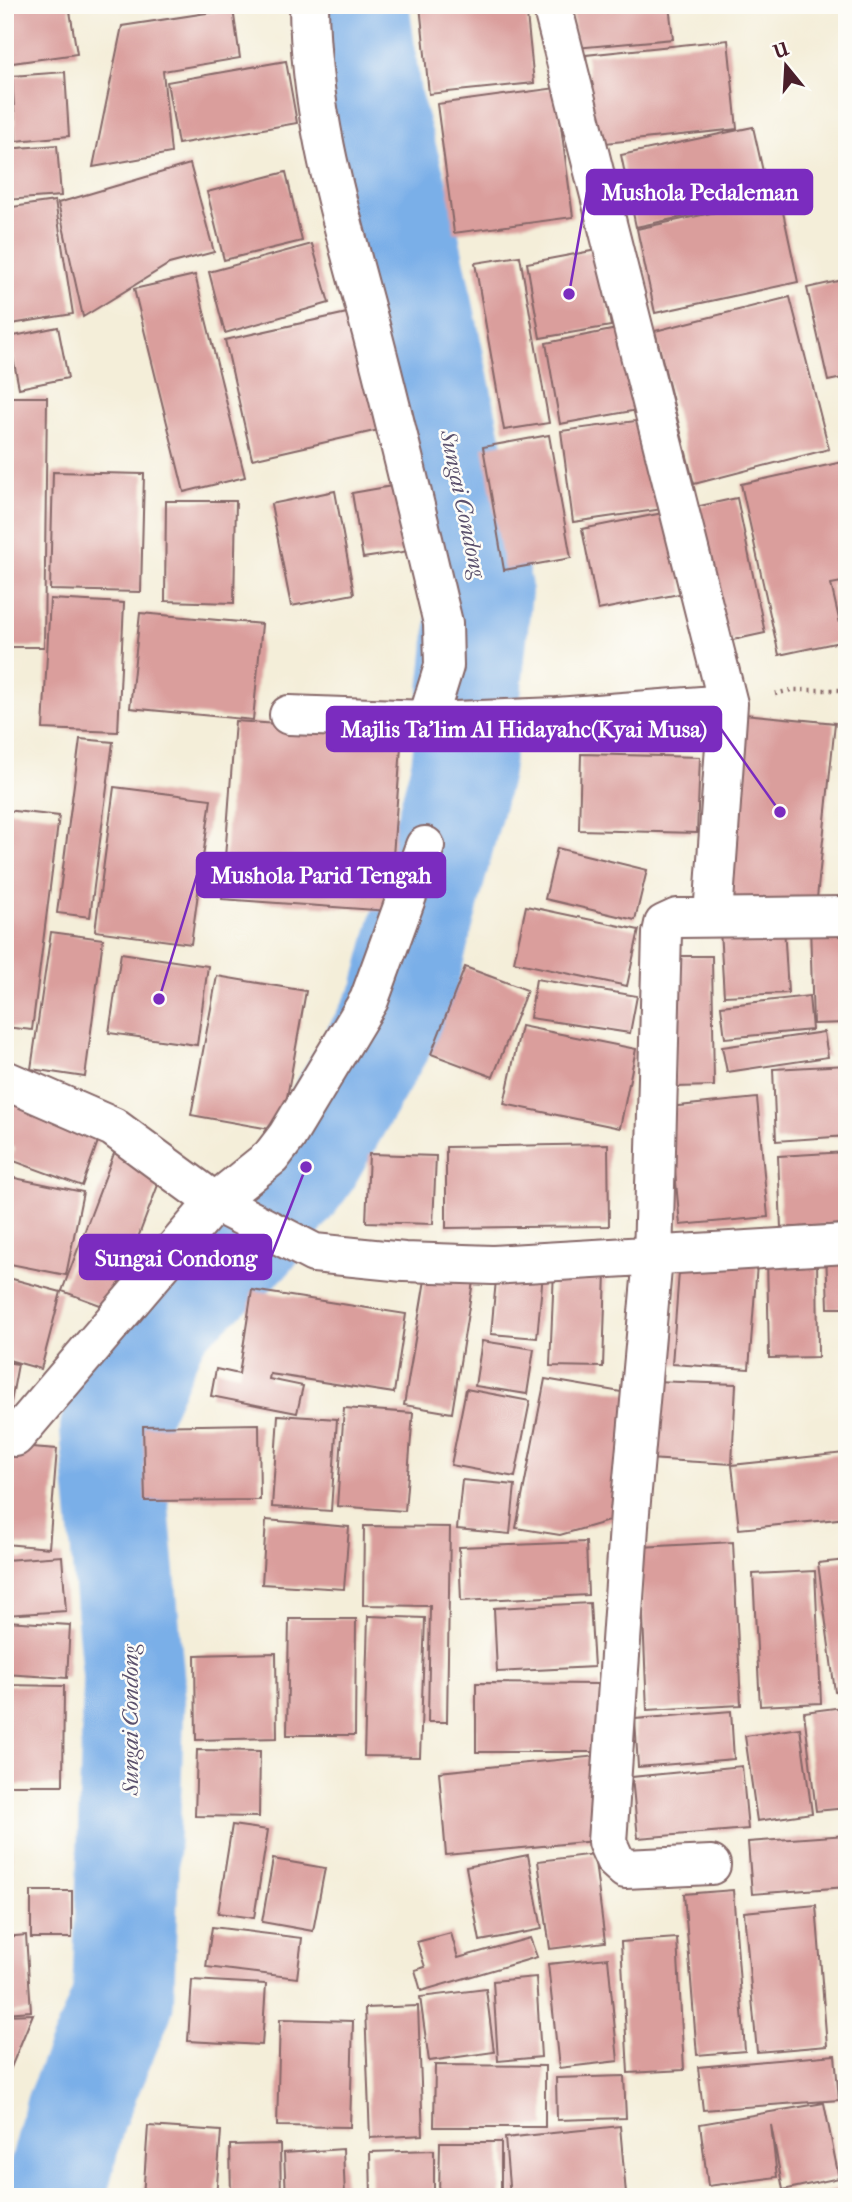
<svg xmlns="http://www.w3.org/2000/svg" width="852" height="2202" viewBox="0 0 852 2202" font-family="'IM FELL French Canon',serif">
	<rect width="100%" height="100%" fill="#fdfcf7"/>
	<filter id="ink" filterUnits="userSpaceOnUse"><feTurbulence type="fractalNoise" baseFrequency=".0143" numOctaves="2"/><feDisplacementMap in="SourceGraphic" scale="14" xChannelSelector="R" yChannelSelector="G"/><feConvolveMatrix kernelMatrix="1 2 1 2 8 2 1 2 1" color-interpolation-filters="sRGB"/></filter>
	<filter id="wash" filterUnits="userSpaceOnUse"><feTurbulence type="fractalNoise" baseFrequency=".00686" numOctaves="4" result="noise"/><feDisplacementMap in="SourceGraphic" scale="28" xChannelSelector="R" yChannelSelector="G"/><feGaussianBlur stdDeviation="1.57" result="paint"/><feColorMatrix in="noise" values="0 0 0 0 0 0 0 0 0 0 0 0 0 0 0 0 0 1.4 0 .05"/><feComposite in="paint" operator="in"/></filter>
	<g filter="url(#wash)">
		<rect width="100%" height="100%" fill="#f4eed9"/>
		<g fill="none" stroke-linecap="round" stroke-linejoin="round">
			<!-- river -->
			<path stroke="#7aafe8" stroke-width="102" d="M54,2197L76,2111L123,2000L134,1685L111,1429L162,1317L251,1239L306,1167L400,1004L462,769L481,590L402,211L371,103L358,5"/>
		</g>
		<g id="blocks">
			<!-- building -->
			<path fill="#da9e9c" d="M5,5H69L77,54L5,64Z
				M420,5H526L534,83L429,94Z
				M572,5H669L673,39L576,48Z
				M233,9L240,58L163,71L171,153L93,167L122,26Z
				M728,40L737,129L596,144L586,55Z
				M286,61L297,123L178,144L167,82Z
				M65,72L69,136L16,141L12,76Z
				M556,88L573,217L454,233L437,104Z
				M753,127L769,198L636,227L621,155Z
				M57,145L61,196L5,200V149Z
				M190,164L214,252L169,264L83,317L58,203Z
				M286,172L302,241L224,260L207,192Z
				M780,198L798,282L655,313L637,229Z
				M55,201L73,314L5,325V208Z
				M312,244L329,303L225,333L209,272Z
				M597,250L611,326L540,338L527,263Z
				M520,256L549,423L504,430L475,263Z
				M195,275L245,477L184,492L134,289Z
				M847,279V377L828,381L807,288Z
				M790,297L829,449L694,484L655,331Z
				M356,311L383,429L252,459L225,340Z
				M58,327L68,378L19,388L9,337Z
				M627,327L643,409L560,424L546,343Z
				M5,397H47L44,647H5Z
				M650,419L663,509L573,522L561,431Z
				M549,435L571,558L504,570L483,447Z
				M847,461V581L831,584L844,641L779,655L741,484Z
				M53,472L144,474L141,592L50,590Z
				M398,485L409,551L363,558L352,493Z
				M335,491L354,594L291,606L271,504Z
				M737,498L765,633L714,644L686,509Z
				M166,501H236L234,603L165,601Z
				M668,512L684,593L598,610L582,529Z
				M50,599L124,603L118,732L43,729Z
				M140,613L262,624L253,720L130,708Z
				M744,714L835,723L816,908L725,900Z
				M235,721L402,733L389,911L222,899Z
				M80,739L113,742L90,917L57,913Z
				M581,754L700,757L697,833L579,830Z
				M114,787L211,799L191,944L95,931Z
				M5,810L59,816L32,1030L5,1027Z
				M557,848L647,870L635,920L545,899Z
				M526,906L639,930L627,986L514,962Z
				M847,922V1023L813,1024L810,924Z
				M784,926L788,993L724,996L720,930Z
				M51,932L103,939L85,1077L31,1069Z
				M121,953L208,966L197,1045L109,1033Z
				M674,956H712L714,1086L674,1087Z
				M465,967L527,990L493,1077L431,1054Z
				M217,976L306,991L281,1131L191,1115Z
				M536,979L637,996L630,1033L530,1018Z
				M809,996L812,1030L725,1038L721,1006Z
				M521,1026L636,1049L620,1128L504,1104Z
				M824,1032L828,1057L727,1072L722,1047Z
				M847,1065V1136L776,1141L773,1069Z
				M5,1095L102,1130L82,1186L11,1160L15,1148L5,1144Z
				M757,1098L768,1217L680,1225L669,1107Z
				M608,1144L609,1226L446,1228V1147Z
				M115,1151L164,1169L111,1309L62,1291Z
				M847,1152V1224L781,1228L778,1156Z
				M369,1154L436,1156L433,1224L366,1222Z
				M5,1176L83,1192L66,1275L5,1263Z
				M847,1248V1308H828L826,1249Z
				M767,1254H817L818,1357L769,1358Z
				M680,1259L757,1264L749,1369L672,1364Z
				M427,1268L474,1275L452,1413L404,1405Z
				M497,1269L543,1273L537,1338L491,1334Z
				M554,1270L606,1271L603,1367L550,1366Z
				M5,1277L61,1292L41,1369L5,1359Z
				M252,1290L406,1314L394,1393L270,1374L269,1379L303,1386L297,1413L211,1396L216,1369L239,1374Z
				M482,1341L534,1349L527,1394L475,1386Z
				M5,1362L18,1364L7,1424H5Z
				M545,1379L639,1395L616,1519L560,1535L516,1528Z
				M653,1381L736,1384L732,1464L648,1459Z
				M466,1389L530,1401L515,1477L451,1465Z
				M344,1408L413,1413L405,1511L337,1506Z
				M278,1415L337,1419L331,1511L272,1507Z
				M259,1424L260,1500L145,1501L143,1426Z
				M5,1445L57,1449L49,1548L5,1544Z
				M844,1453L847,1518L739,1529L732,1465Z
				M462,1480L515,1485L510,1534L457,1529Z
				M266,1520L349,1527L344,1589L262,1584Z
				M364,1526L450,1527L447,1722H428L430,1606L363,1605Z
				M586,1542L588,1595L461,1601L459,1547Z
				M733,1542L741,1705L647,1710L640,1547Z
				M62,1556L66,1611L5,1615V1560Z
				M847,1560V1691L835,1692L818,1563Z
				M815,1571L821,1703L760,1706L753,1574Z
				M590,1603L594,1667L497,1672L494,1608Z
				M368,1616L425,1618L420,1757L364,1756Z
				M289,1619H356L355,1735H287Z
				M5,1621L70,1625L67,1678L5,1674Z
				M276,1653L277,1738L196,1740L195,1655Z
				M476,1683L600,1684V1752H476Z
				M5,1685L64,1686L63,1785H5Z
				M843,1707H847V1808L816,1811L804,1712Z
				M731,1711L734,1759L638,1767L635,1719Z
				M800,1728L812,1813L757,1821L745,1736Z
				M197,1750L260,1751L259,1817L195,1816Z
				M597,1756L605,1840L446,1855L439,1772Z
				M742,1766L748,1829L638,1838L632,1777Z
				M5,1797H9L13,1884L5,1885Z
				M232,1825L268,1830L254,1918L218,1913Z
				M847,1835V1887L752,1894L748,1842Z
				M594,1854L605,1942L550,1949L538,1861Z
				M528,1855L542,1929L480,1941L466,1867Z
				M273,1859L325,1868L313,1931L262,1922Z
				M733,1890L745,2051L697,2055L684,1894Z
				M31,1891H72V1938H31Z
				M816,1905L827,2046L757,2052L744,1912Z
				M212,1927L302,1938L297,1978L206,1967Z
				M451,1933L458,1958L530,1938L537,1957L421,1991L415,1970L425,1967L417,1942Z
				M26,1935L31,2011L5,2013V1937Z
				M677,1938L684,2070L628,2073L621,1942Z
				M608,1958L618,2061L559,2068L548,1964Z
				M536,1977L541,2057L498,2061L493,1981Z
				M192,1980L266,1984L262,2045L188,2041Z
				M486,1989L494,2052L429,2061L420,1997Z
				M418,2006L423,2135L370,2138L365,2008Z
				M33,2014L5,2082V2015Z
				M280,2019L353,2021L350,2127L277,2126Z
				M835,2055L839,2100L703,2110L698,2067Z
				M435,2065L545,2066V2127H434Z
				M624,2076L626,2118L557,2120L556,2078Z
				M824,2103L839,2178L783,2190L771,2125L777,2177L708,2186L700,2124Z
				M148,2126L221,2131L216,2197H143Z
				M620,2126L626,2194L510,2197L505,2138Z
				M440,2142H501V2197H439Z
				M280,2144L281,2197H231L230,2145Z
				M343,2149L345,2197H286L284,2153Z
				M434,2150V2197H371L370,2152Z
				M847,2187V2197H813V2196Z"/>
		</g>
	</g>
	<g filter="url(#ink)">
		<use href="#blocks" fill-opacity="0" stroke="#866768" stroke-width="2"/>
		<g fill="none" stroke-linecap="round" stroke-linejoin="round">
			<defs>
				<path id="street" d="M309,5C310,121 343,223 372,333C397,429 420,526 443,623L444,666L427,721
					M552,5L728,704L713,916
					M289,715L454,721L557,717L728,704
					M5,1080L113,1127L215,1202L314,1253L404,1262L493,1265L847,1244
					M15,1437L215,1202L271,1157L287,1136L369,1000L425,846
					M711,1865L625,1869L615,1860L607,1842L630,1512L653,1258L662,933L664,924L677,918L847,916"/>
			</defs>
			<!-- street casing -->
			<use href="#street" stroke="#866768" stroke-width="42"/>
			<!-- path -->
			<path stroke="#866768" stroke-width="4.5" stroke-dasharray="2 5" stroke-linecap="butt" d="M775,694L791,690H847"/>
			<!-- street -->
			<use href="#street" stroke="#fff" stroke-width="38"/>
		</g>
	</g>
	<g text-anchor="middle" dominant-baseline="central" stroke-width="5" stroke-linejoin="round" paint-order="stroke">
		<!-- water labels -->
		<g font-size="23" font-style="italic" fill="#5b516d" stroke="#fdfcf7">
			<text transform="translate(463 504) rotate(78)">Sungai Condong</text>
			<text transform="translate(130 1720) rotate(-90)">Sungai Condong</text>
		</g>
	</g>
	<!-- callouts -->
	<path fill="none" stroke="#7b2cbf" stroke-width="2.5" d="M569 294L587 192M780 812L721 729M159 999L197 875M306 1167L271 1257"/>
	<g fill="#7b2cbf" stroke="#fdfcf7" stroke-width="2.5">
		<circle cx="569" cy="294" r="7"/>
		<circle cx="780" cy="812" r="7"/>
		<circle cx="159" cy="999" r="7"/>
		<circle cx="306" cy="1167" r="7"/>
	</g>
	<g fill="#7b2cbf" stroke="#7b2cbf" stroke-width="2.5">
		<rect x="587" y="170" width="225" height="44" rx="7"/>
		<rect x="327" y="707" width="394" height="44" rx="7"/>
		<rect x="197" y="853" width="248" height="44" rx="7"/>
		<rect x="80" y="1235" width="191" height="44" rx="7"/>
	</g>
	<g font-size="23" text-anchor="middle" font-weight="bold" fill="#fff">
		<text x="700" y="200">Mushola Pedaleman</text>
		<text x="524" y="737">Majlis Ta'lim Al Hidayahc(Kyai Musa)</text>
		<text x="321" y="883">Mushola Parid Tengah</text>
		<text x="176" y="1266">Sungai Condong</text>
	</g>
	<!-- margin -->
	<rect width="852" height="2202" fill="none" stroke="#fdfcf7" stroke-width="28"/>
	<!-- north arrow -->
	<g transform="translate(786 66) rotate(342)" stroke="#fdfcf7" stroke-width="5" paint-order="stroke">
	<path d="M0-5L12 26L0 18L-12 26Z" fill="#4a1f2b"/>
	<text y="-10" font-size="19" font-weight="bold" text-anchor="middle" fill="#4a1f2b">U</text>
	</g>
</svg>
